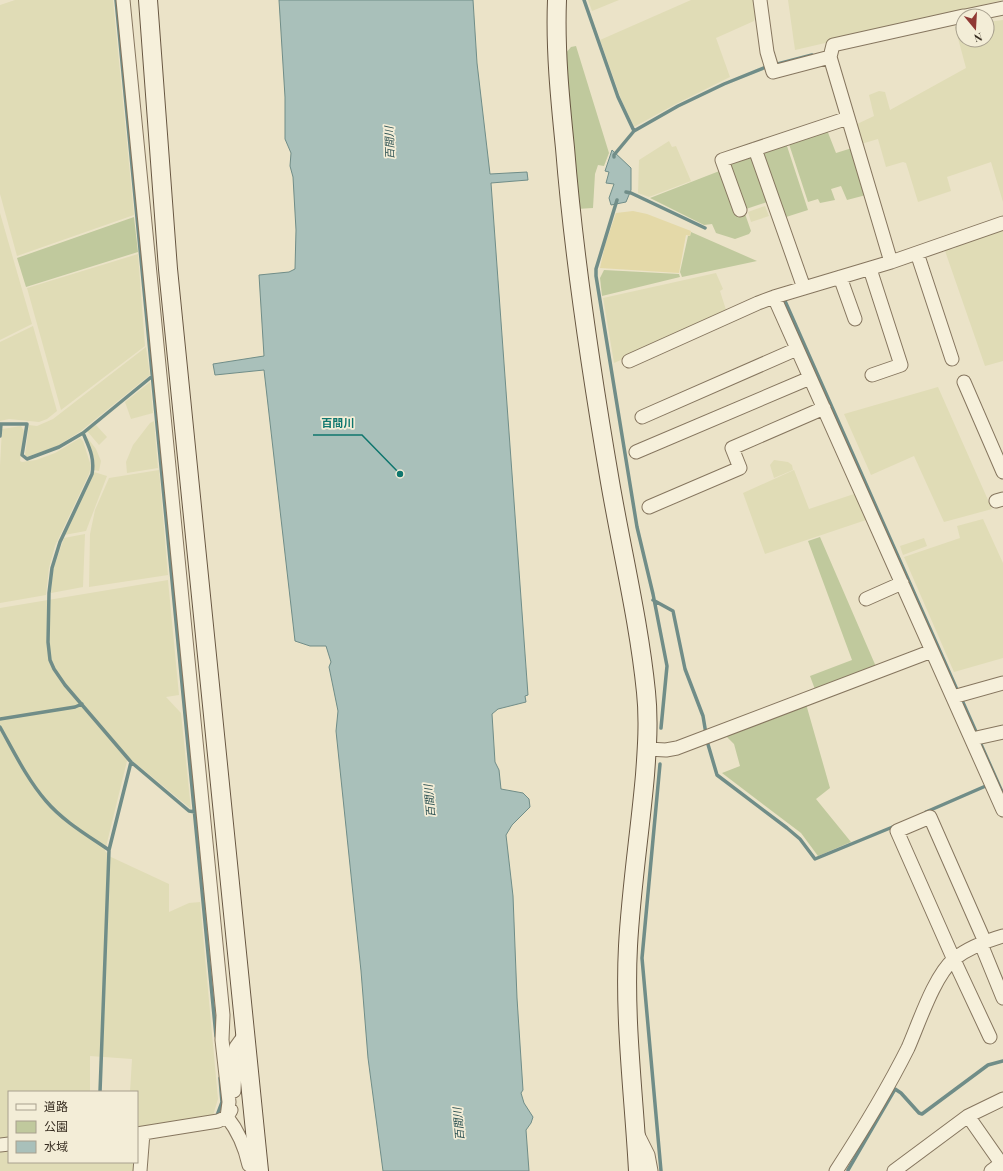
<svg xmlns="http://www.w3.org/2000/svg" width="1003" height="1171" viewBox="0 0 1003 1171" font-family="'Playfair Display','Noto Sans JP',serif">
	<rect width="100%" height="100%" fill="#ebe3c8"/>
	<!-- farmland -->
	<path fill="#e0dcb6" d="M15,0H113L134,215L17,256L0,194V5Z
		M588,0H619L592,11Z
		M691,0H755L756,13L754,21L716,38L730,77L674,105L634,127L621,99L600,40Z
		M788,0H1002L916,22L795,50Z
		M1003,20V202L991,162L947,177L951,191L918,202L906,163L903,162L886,167L878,139L861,144L855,125L874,116L869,95L879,91L885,92L890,110L966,68L955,27L963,26V40H987V22Z
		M669,141L672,147L676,146L691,181L649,197L638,193L639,160Z
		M765,206L769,216L751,222L748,212Z
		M0,213L32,324L0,340Z
		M1003,228V361L985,366L944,248L951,246L952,249L956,248L955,244Z
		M138,254L145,346L61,410L27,288Z
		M716,273L723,289L720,291L727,313L614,363L603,298Z
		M33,326L57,411L47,419L39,422L9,419L0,421V342Z
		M146,347L150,375L81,431L57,446L27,457L25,455L29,425L37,426L53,419Z
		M150,382L153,413L131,419L125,402Z
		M938,387L992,509L944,522L914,456L871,475L844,414Z
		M154,421L158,468L127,473L126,462L133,445L150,423Z
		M96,425L107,437L99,445L87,431Z
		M21,426L24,431L20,461L22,462L36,460L55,453L80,438L83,441L91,466L89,474L55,546L49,568L46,595L0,603V466L2,429Z
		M86,436L96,449L101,461L99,471L94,470V459Z
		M774,460L788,462L792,465L793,470L774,478L770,465Z
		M159,470L168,575L89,587L90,534L95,510L109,478Z
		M794,470L809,509L857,493L869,519L765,554L743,493Z
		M94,472L107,476L86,531L64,535Z
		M983,519L1003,563V658L954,672L904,557L960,538L957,526Z
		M85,534L83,587L51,593L53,570L64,538Z
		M924,538L927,546L903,555L900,546Z
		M168,580L179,695L166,697L181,713L191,809L128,757L105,851L111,857L169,884V912L189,903L200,902L218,1099L212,1119L137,1130V1092H130L132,1059L90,1056V1092H9V1137L0,1138V608Z
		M0,1148H9V1162H137V1171H0Z"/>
	<!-- green -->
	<path fill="#c0c99d" d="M576,46L609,153L604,166L598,165L595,174L593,208L577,209L565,54L571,47Z
		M827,130L836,153L852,148L866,195L847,200L841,186L831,189L835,200L820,203L818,199L808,202L788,141Z
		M786,143L808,210L783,218L762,151Z
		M752,155L770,201L743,210L728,162Z
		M722,170L744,211L751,231L749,234L735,239L716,233L712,224L704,225L650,198Z
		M134,217L138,252L26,287L17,258Z
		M691,232L757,261L682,277L680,272L688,236H690Z
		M604,270L679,274L680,277L602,296L600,278Z
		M820,537L877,669L816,692L810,676L852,660L808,541Z
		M806,704L830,788L816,799L851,842L818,856L801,833L722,773L740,766L734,744L724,734Z"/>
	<!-- sand -->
	<path fill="#e4d9a8" d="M633,211L647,214L691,231L690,236L686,235L679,273L600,268L605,245L616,213Z"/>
	<!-- water -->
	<path fill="#a9c0ba" stroke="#708d88" d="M279,0H473L477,63L490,174L527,172L528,180L491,183L528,695L525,696L526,702L498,709L492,714L495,762L499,770L501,789L523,793L529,799L530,807L512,825L506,835L513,896L517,998L523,1090L521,1093L524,1103L533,1117L531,1123L526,1130L529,1171H383L368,1058L361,971L336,731L338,711L329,667L331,662L326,646H310L295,641L264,370L215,375L213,364L264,356L259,275L289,272L295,269L296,230L293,177L290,166L291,153L285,139V97Z
		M612,150L631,168V190L626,202L611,205L609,198L614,184L606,183L609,172L605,171Z"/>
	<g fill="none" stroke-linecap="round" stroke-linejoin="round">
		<!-- stream -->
		<path stroke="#708d88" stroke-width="3.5" d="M116,0L216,1036
			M584,0L618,97L634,131
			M614,157V155L634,131L678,106L724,84L766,67L812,55
			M626,192L631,193L705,228
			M617,200L596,269V276L637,527L653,594L667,666L661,728
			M785,301L958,692
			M0,424H27L22,455L27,459L59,447L83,433L150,378L153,377
			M83,433C89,447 95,458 92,474L60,542L52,568L49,593L48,642L50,660L54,669L65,685L131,762L189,811L195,812
			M0,436L1,424
			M653,600L673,611L685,669L703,716L706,734
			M961,698L977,734
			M0,719L75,707L82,704
			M0,727C14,752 27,779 46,801C63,821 87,835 109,850
			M979,740L1003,794
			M707,741L717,775L787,828L800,839L815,859L895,826
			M660,764L642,958L661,1171
			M926,812L988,785
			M100,1092L109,850L131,762
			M216,1118L222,1102L220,1078
			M848,1170L895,1089L901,1093L919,1113L922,1114L988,1065L1003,1061"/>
		<defs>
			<path id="street" d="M123,0L223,1015L222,1040L229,1102L227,1117C239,1132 245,1147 249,1165L259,1171
				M760,0L767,52L773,72L830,57
				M965,16L1003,8
				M755,149L804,288
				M740,210L722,160L848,118
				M1003,223L891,262L774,297L1003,810
				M917,253L952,359
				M891,262L830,57L833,45L963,16
				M870,269L901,365L872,375
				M840,277L855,319
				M629,361L758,303L774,297
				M964,382L1003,472
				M642,417L797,349
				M636,452L810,378
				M996,501L1003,499
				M649,507L740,468L732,448L824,408
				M866,599L902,583
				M953,697L1003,683
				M972,739L1003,732
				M647,749L666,750L677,748L932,651
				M985,942L930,817L897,831L954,960L990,1037
				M981,944L1003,998
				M234,1091L236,1047L244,1036
				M968,1116L1003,1166
				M137,1134L218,1121L227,1117L231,1110
				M638,1135L648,1155L651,1171
				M0,1145L9,1144
				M140,1171L143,1133
				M836,1171C862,1131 887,1090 908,1048C919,1023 934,976 954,959C968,948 986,941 1003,936
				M894,1171L968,1116L1003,1099
				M991,1171L1003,1162"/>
			<path id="secondary" d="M148,0L168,269L259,1171
				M557,0C555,49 560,99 565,148C574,260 591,371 610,482C622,552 639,622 646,692C649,720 647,748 645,775C640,832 631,889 628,946C624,1021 634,1096 638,1171"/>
		</defs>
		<!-- street casing -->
		<use href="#street" stroke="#86765f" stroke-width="15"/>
		<!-- secondary casing -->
		<use href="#secondary" stroke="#685742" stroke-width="20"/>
		<!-- street -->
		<use href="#street" stroke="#f6f0db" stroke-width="13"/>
		<!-- secondary -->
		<use href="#secondary" stroke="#f6f0db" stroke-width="18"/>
	</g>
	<g text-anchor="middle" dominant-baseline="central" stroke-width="3.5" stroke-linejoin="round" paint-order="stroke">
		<!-- water labels -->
		<g font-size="11" font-style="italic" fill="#325656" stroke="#f3edd7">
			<text transform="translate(389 143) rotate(-92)">百間川</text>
			<text transform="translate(429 801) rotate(-95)">百間川</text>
			<text transform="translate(458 1124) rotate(-95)">百間川</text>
		</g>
	</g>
	<!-- callouts -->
	<path fill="none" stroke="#0f766e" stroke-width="1.5" d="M400 474L362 435H313"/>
	<circle fill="#0f766e" stroke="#f3edd7" stroke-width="1.5" cx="400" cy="474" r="4"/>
	<g font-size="11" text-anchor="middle" font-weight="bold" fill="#0f766e" stroke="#f3edd7" stroke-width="3.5" stroke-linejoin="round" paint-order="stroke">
		<text x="338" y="427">百間川</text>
	</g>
	<!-- legend -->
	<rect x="8" y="1091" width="130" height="72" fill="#f3edd7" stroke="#a8a08e"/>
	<rect x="16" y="1104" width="20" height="6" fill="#f6f0db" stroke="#a8a08e"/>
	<text x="44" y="1111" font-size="12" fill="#372d21">道路</text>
	<rect x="16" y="1121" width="20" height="12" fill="#c0c99d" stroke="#a8a08e"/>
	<text x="44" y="1131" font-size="12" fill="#372d21">公園</text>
	<rect x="16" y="1141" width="20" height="12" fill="#a9c0ba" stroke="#a8a08e"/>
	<text x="44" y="1151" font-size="12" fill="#372d21">水域</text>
	<!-- north arrow -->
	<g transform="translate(975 28) rotate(162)"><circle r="19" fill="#f3edd7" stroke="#a8a08e"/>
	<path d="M0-3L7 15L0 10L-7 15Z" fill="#903934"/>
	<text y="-6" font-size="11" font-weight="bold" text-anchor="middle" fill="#372d21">N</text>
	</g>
</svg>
